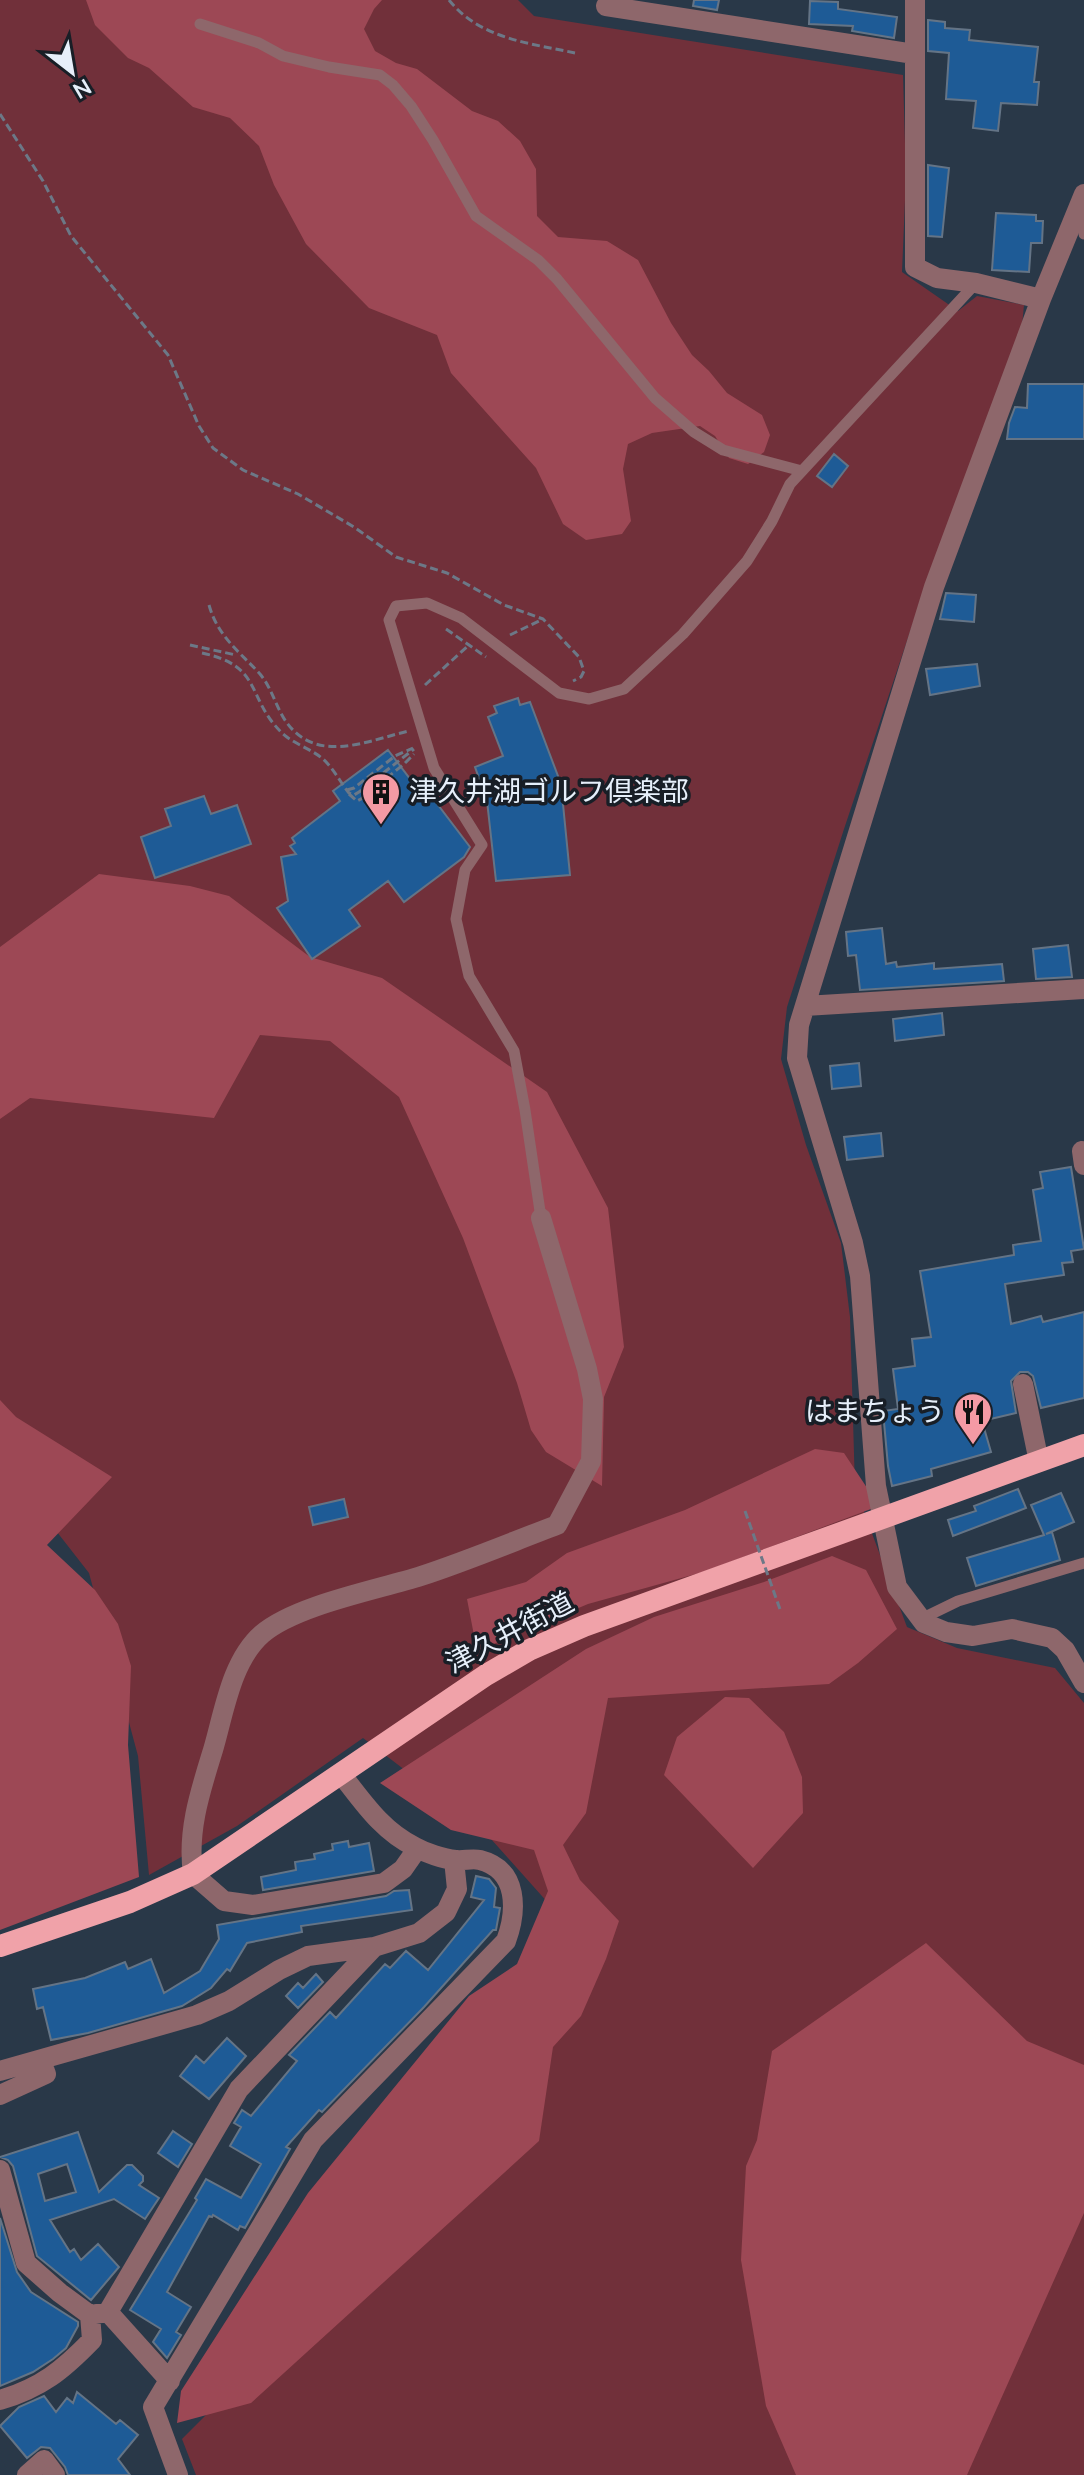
<svg xmlns="http://www.w3.org/2000/svg" width="1084" height="2475" viewBox="0 0 1084 2475" font-family="'Nunito Sans','Noto Sans JP',sans-serif">
	<rect width="100%" height="100%" fill="#293848"/>
	<!-- green -->
	<path fill="#71303a" d="M0,0H518L534,16L903,75L906,177L902,272L958,311L977,296L1024,305L1022,326L925,587L844,829L787,1007L781,1059L806,1145L841,1243L850,1317L855,1488L907,1627L957,1648L1055,1668L1084,1703V2475H196L182,2439L247,2374L566,1923L482,1829L363,1738L237,1826L149,1875L138,1756L89,1573L0,1459Z"/>
	<!-- forest -->
	<path fill="#9d4855" d="M86,0H382L374,9L364,29L375,51L396,63L417,69L472,111L498,121L520,141L536,169L537,216L558,237L607,241L638,260L671,323L692,355L709,371L727,393L762,415L770,435L764,452L748,464L729,458L715,436L700,426L652,433L628,444L623,469L631,521L622,534L586,540L563,524L536,468L451,373L437,335L369,308L306,244L274,185L259,146L230,118L193,107L149,68L128,58L95,25Z
		M99,874L190,886L229,896L310,957L382,978L547,1092L608,1208L624,1347L604,1397L602,1486L546,1452L531,1430L517,1383L463,1238L399,1097L330,1041L260,1035L214,1118L30,1098L0,1119V947Z
		M0,1400L16,1417L112,1477L47,1545L95,1590L118,1624L131,1666L128,1745L139,1877L0,1930Z
		M815,1449L844,1453L879,1506L703,1572L588,1604L477,1651L467,1599L526,1582L567,1553L685,1510Z
		M832,1556L866,1570L897,1629L858,1663L829,1684L608,1698L586,1813L563,1845L580,1880L619,1921L606,1959L581,2016L553,2047L539,2141L251,2403L177,2423L181,2391L308,2193L469,1996L517,1964L548,1891L534,1850L451,1830L380,1783L586,1649L654,1617L764,1582Z
		M725,1697L749,1698L784,1732L802,1777L803,1813L753,1868L664,1775L677,1737Z
		M926,1943L1027,2041L1084,2065V2213L967,2475H796L766,2406L741,2260L746,2166L757,2140L772,2051Z"/>
	<!-- building -->
	<path fill="#1e5b96" stroke="#647486" stroke-width="2" fill-rule="evenodd" d="M694,0H719L717,10L693,6Z
		M810,1L838,2V9L897,17L894,38L852,31L853,26L809,24Z
		M928,20L945,22V28L970,30L969,40L1038,47L1034,82H1039L1037,105L1001,103L998,131L973,128L976,101L946,99L949,53L928,51Z
		M928,165L949,168L942,237L928,236Z
		M996,213L1036,215V221H1043L1042,243H1031L1029,272L992,270Z
		M1028,384H1084V439H1007L1009,423L1015,407L1027,408Z
		M834,454L848,466L832,487L817,476Z
		M946,593L976,595L974,622L940,619Z
		M977,664L980,686L930,695L926,669Z
		M518,698L520,705L530,702L561,784L570,875L496,881L487,801L475,767L503,756L488,717L497,713L494,706Z
		M388,750L414,784L419,780L470,847L464,857L404,902L388,881L349,910L360,926L312,959L277,908L288,901L281,857L296,854L290,846L295,843L292,838L340,801L333,791Z
		M204,796L211,814L237,805L251,844L155,878L141,837L171,826L165,809Z
		M882,928L886,964L896,962L897,967L934,963V969L1002,964L1004,981L860,990L856,955L848,956L846,932Z
		M1068,945L1072,977L1036,979L1033,949Z
		M942,1013L944,1035L895,1041L893,1019Z
		M859,1063L861,1086L832,1089L830,1066Z
		M881,1133L883,1156L847,1160L844,1137Z
		M1071,1167L1084,1249L1071,1251L1073,1262L1062,1263L1064,1275L1005,1284L1011,1324L1041,1316L1043,1322L1084,1312V1398L1041,1408L1033,1376L1028,1372H1020L1011,1381L1016,1413L982,1421L991,1452L931,1469L932,1476L892,1486L888,1466L883,1411L898,1409L893,1369L915,1366L912,1339L931,1337L920,1271L1014,1255L1013,1245L1041,1241L1033,1190L1043,1188L1040,1172Z
		M1018,1489L1026,1508L953,1536L948,1520L976,1511L974,1506Z
		M1061,1493L1074,1522L1046,1534L1052,1532L1060,1560L976,1586L967,1558L1044,1535L1031,1505Z
		M344,1499L348,1517L313,1525L309,1507Z
		M348,1841L349,1847L369,1843L374,1871L263,1890L261,1877L296,1870L295,1862L315,1859L314,1854L333,1850L332,1844Z
		M476,1876L489,1879L496,1888L494,1907L500,1908L496,1930H493L424,2007L322,2112L319,2110L286,2147L290,2149L245,2228L240,2226L238,2230L213,2215L212,2217L209,2216L167,2292L191,2307L176,2332L181,2335L167,2358L153,2342L161,2329L130,2310L197,2200L195,2198L206,2179L241,2198L261,2164L230,2146L241,2127L234,2123L242,2110L251,2116L297,2061L289,2055L330,2012L336,2018L385,1964L390,1968L406,1951L428,1970L484,1900L471,1897Z
		M409,1890L412,1910L301,1926L302,1932L247,1943L230,1971L227,1969L211,1988L182,2006L88,2033L51,2040L43,2007L37,2009L33,1989L85,1978L125,1962L128,1969L151,1959L164,1993L200,1971L219,1939L217,1925L386,1896L394,1891Z
		M316,1974L323,1982L298,2008L286,1996L298,1983L303,1988Z
		M227,2038L246,2056L209,2099L180,2076L196,2056L204,2063Z
		M173,2131L192,2144L178,2167L158,2153Z
		M78,2132L99,2192L127,2165H132L143,2176V2181L139,2185L159,2198L145,2219L114,2199L50,2220L70,2252L74,2249L81,2260L98,2244L119,2267L91,2300L37,2256L13,2166L8,2160L0,2157ZM67,2164L76,2192L45,2201L38,2174Z
		M0,2218L17,2272L31,2292L78,2322V2326L66,2348L53,2359L33,2372L0,2386Z
		M77,2392L116,2424L120,2420L138,2435L118,2459L130,2475H68L65,2467L50,2448L41,2447L27,2458L0,2426L19,2407L44,2396L56,2412L67,2398L73,2403Z"/>
	<g fill="none" stroke-linecap="round" stroke-linejoin="round">
		<!-- path -->
		<path stroke="#6c7887" stroke-width="3" stroke-dasharray="8 4" stroke-linecap="butt" d="M449,0C480,39 529,43 575,53
			M0,114L43,181L71,236L168,355L199,426L213,448L243,470L298,494L354,527L396,557L447,573L504,605L543,619L579,657L584,671L581,677L573,681
			M209,605C218,637 239,651 260,674C272,688 276,708 287,723C318,765 369,740 409,731
			M446,629L486,657
			M510,635L543,619
			M190,645L236,655
			M202,653C263,666 246,697 281,732C293,744 310,748 323,759C334,769 340,782 349,793L354,795L359,792L414,749
			M425,685L470,644
			M347,790L354,788L395,756L413,748
			M349,794L357,801L361,799L404,764L414,754"/>
		<!-- service -->
		<path stroke="#8e676b" stroke-width="11" d="M200,24L259,43L283,56L329,67L380,75L393,85L411,106L433,140L476,216L538,260L557,279L655,398L694,432L723,450L802,471
			M1082,211L1084,234
			M541,1218L525,1110L514,1051L469,976L456,919L465,870L482,845L434,768L389,620L396,606L427,603L461,618L559,693L589,699L624,689L683,634L747,561L772,521L790,484L976,283
			M921,1619L958,1601L1084,1563"/>
		<!-- minor -->
		<path stroke="#8e676b" stroke-width="20" d="M915,0V267L937,278L976,283L1041,299
			M606,6L914,54
			M1084,194L1041,299L934,587L799,1025L797,1058L853,1243L860,1276L876,1486L897,1587L924,1623L946,1632L973,1636L1012,1629L1052,1638L1065,1650L1084,1683
			M805,1006L1084,989
			M1082,1151L1084,1165
			M1023,1384L1039,1462
			M193,1874L224,1901L253,1905L384,1883L403,1869L417,1849
			M0,2071L197,2015L229,2001L279,1970L308,1956L374,1947L419,1933L446,1912L457,1889L454,1860
			M0,2095L46,2074L41,2060
			M0,2170L26,2263L60,2293L90,2315L108,2312L170,2381
			M108,2312L239,2089L374,1947
			M0,2400C41,2388 63,2370 92,2340L90,2315
			M27,2475L44,2460L55,2475
			M178,2475L153,2407L313,2140L506,1941C517,1911 519,1870 480,1860C472,1858 464,1861 456,1860C443,1859 426,1853 415,1847C382,1831 363,1802 341,1774"/>
		<!-- tertiary -->
		<path stroke="#8e676b" stroke-width="20" d="M193,1874C187,1831 200,1792 213,1750C224,1713 231,1661 262,1634C296,1605 377,1590 421,1576C467,1561 512,1542 557,1525L591,1461L593,1399L587,1369L541,1218"/>
		<!-- trunk -->
		<path stroke="#f0a2a9" stroke-width="22" d="M0,1946L130,1902L193,1874L486,1675L529,1650L584,1626L1084,1445"/>
		<!-- path-bridge -->
		<path stroke="#6c7887" stroke-width="3" stroke-dasharray="8 4" stroke-linecap="butt" d="M745,1511L781,1612"/>
	</g>
	<!-- icons -->
	<defs>
		<symbol id="building-pin" viewBox="-11 -11 22 30"><path d="M0 17L-7.5 6A9.5 9.5 0 1 1 7.5 6Z" fill="#f49aa4" stroke="#181e26"/><path d="M-4-6H4V6H1V3H-1V6H-4ZM-2.5-4.3h1.7v1.8h-1.7ZM.8-4.3h1.7v1.8H.8ZM-2.5-1h1.7V.8h-1.7ZM.8-1h1.7V.8H.8Z" fill="#111"/></symbol>
		<symbol id="restaurant-pin" viewBox="-11 -11 22 30"><path d="M0 17L-7.5 6A9.5 9.5 0 1 1 7.5 6Z" fill="#f49aa4" stroke="#181e26"/><path d="M-5-6h1v4h1v-4h1v4h1v-4h1v5L-1.5 .5V6h-2V.5L-5-1ZM5-6V6H3V1.5H1.5Q1.5-4 5-6Z" fill="#111"/></symbol>
	</defs>
	<g fill-rule="evenodd">
		<use href="#building-pin" x="359" y="770" width="44" height="60"/>
		<use href="#restaurant-pin" x="951" y="1390" width="44" height="60"/>
	</g>
	<g text-anchor="middle" dominant-baseline="central" stroke-width="7" stroke-linejoin="round" paint-order="stroke">
		<!-- poi labels -->
		<g font-size="28" fill="#e6effa" stroke="#181e26" text-anchor="start">
			<text x="409" y="792">津久井湖ゴルフ倶楽部</text>
			<text x="945" y="1412" text-anchor="end">はまちょう</text>
		</g>
		<!-- street labels -->
		<g font-size="28" fill="#e6effa" stroke="#181e26">
			<text transform="translate(510 1633) rotate(-28)">津久井街道</text>
		</g>
	</g>
	<!-- north arrow -->
	<g transform="translate(72 72) rotate(149)" stroke="#181e26" stroke-width="6" paint-order="stroke">
	<path d="M0-6L14 30L0 20L-14 30Z" fill="#e6effa"/>
	<text y="-12" font-size="22" font-weight="bold" text-anchor="middle" fill="#e6effa">N</text>
	</g>
</svg>
